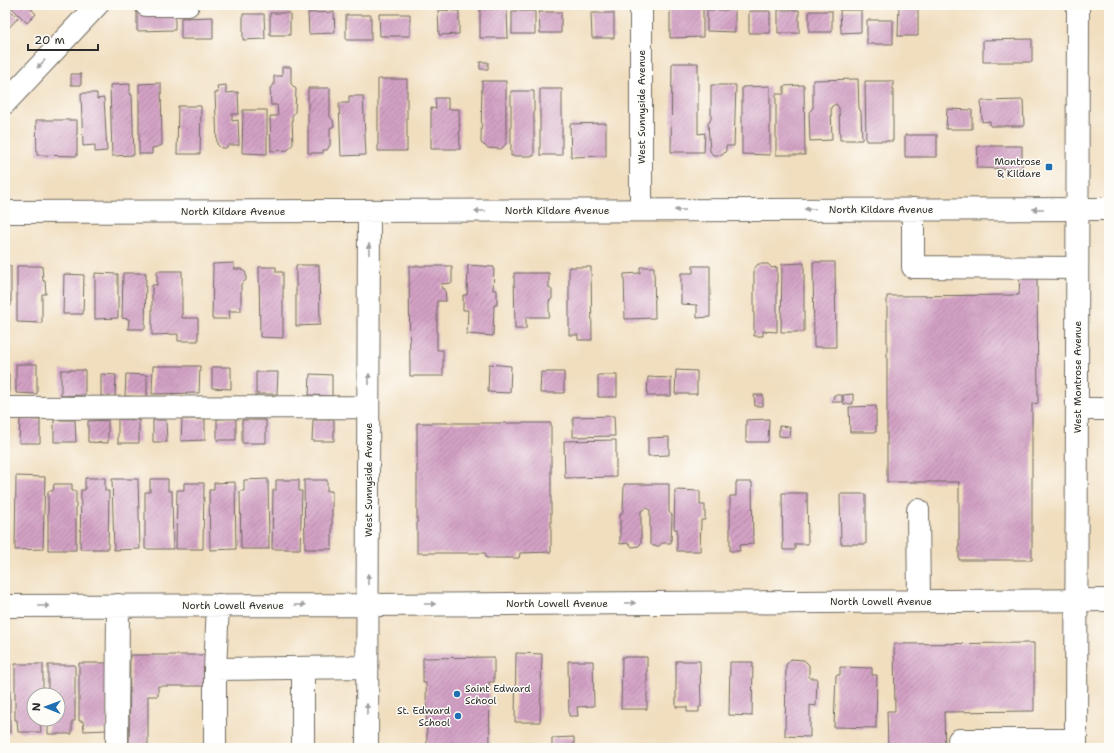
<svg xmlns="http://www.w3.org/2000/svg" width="1114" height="753" viewBox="0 0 1114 753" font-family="'Shantell Sans',sans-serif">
	<defs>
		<pattern id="building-hatch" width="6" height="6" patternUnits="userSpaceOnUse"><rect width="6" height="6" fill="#d3a1c5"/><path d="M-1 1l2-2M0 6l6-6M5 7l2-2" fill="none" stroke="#ab83a0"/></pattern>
	</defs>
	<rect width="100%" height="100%" fill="#fdfcf7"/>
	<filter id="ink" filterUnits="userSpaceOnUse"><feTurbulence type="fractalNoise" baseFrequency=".025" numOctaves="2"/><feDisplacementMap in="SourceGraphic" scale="8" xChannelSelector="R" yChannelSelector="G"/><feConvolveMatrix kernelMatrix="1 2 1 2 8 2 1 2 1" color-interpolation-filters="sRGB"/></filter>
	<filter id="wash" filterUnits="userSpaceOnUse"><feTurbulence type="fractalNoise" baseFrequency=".012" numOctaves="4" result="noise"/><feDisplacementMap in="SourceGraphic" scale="16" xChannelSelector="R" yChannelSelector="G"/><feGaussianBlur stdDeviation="0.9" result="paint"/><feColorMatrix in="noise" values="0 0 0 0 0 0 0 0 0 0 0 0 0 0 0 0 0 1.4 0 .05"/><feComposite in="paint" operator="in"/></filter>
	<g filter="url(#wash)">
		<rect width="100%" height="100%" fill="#f1debf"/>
		<g id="blocks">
			<!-- building -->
			<path fill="url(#building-hatch)" d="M5,5L18,18L5,32Z
				M9,5H36L31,9L36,14L27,23Z
				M899,5H918V36H898Z
				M670,7H703V37L670,38Z
				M137,8H175V30L137,31Z
				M480,9H507L508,38H480Z
				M438,10L459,11V34L439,35Z
				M707,10H735V32L707,31Z
				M778,10H799V33H778Z
				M840,10H861V32L841,33Z
				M512,11H535V34H512Z
				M749,11H770V33H749Z
				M809,11H832V32H809Z
				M334,12L335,33L309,34L308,13Z
				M539,12H561V33H540Z
				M270,13H290V35H270Z
				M591,13H614V38H592Z
				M243,14H264L265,39L243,40Z
				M379,14H410V36H380Z
				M346,15H371V40H346Z
				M213,17V39H181V18Z
				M867,20H893V44H867Z
				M1032,39V62H983V40Z
				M480,62H488V69H480Z
				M672,63H698V134L705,133L704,152H671Z
				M282,67H291V84L296,89L295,112L292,116L293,144L288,150L271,151L270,116H278L277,105H271L270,88L274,85V76H282Z
				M71,74H81V85H71Z
				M378,79H407V151H378Z
				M858,79L859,108L861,112L862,140H840L839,108L836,104L831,107L832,140L810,141L809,112L813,108V80Z
				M482,81H506V144L501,149L488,148L481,143Z
				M865,81H893V141H866Z
				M161,83L162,145L157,147L152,148V154H139V84Z
				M130,84V94L132,95L134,155L112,156L110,85Z
				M226,85V93L238,92L239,114H232V121L238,120L239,145H229L226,148H221L217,144L215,93H218L217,86Z
				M711,85H736L734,146H726V151L722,155H713L710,151L708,124L711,119Z
				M804,85L805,155H776V94H784V86Z
				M770,86V155L742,154V87Z
				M308,88H330V117L333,120L334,126L330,128V145L327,150H323V153H308Z
				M540,89H562V155H540Z
				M511,91H534V156H511Z
				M81,93H97V99L104,98L107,151L95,152V145L83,146Z
				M349,96H363L366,155L341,156L339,103H349Z
				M435,98H448V109H459L460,149H431V108L436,109Z
				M1023,100L1024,126H990V121L982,122L981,101Z
				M178,106H201L200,154H177Z
				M947,109L972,110V129H946Z
				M243,110H267V154L242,153Z
				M36,120H77V156L37,155Z
				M606,123V156L571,157L570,124Z
				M905,135H937V157H905Z
				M978,146H1022V169L977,168Z
				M813,262H835L836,347H814Z
				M234,263V269H241L246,273V280L241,284V311H229L230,319H212L213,264Z
				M804,263V332H781L782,264Z
				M758,264H768L772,268L777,267V332L763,331V336H754V269Z
				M296,265H319L320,325L296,326Z
				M468,265L494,267L493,290H497V305H494L493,336L467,334L468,310H463V295H467Z
				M5,266H11V306H5Z
				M17,266H42L43,281H45L46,294H42V323L17,322Z
				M409,266H452V283L441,284L442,289H445L446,301H437V350H443V376H410Z
				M693,266H710V317L697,318V305L681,304V273H693Z
				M259,267H276V272H283V338L260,337Z
				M569,267H591L592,340H578V335H569Z
				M640,267H654L655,318L625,319L624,274L640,273Z
				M157,271H182V318H198V341H178V334L152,335V285H157Z
				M1020,272L1037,273L1038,403L1032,404V560H959V482H887V296L1019,295Z
				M95,273L118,274V318L95,319Z
				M123,273H146L145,329H128L129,319L122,318Z
				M514,273H549V288L552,290V299L549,301V317H526V329H515Z
				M64,274L84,275L83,314H63Z
				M16,364H37V394L16,393Z
				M489,364L511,366L510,393L488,392Z
				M153,366H200L199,393L152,394Z
				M212,367H231V389L212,388Z
				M61,370H85V395L61,396Z
				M676,370L697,371V394H675Z
				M256,372H278L277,394H256Z
				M541,372H564V393H540Z
				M5,374H9V397H5Z
				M101,374L116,375L115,397L101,396Z
				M126,374L147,375V397L125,396Z
				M310,374L332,375V396L309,395Z
				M598,375H617V397H598Z
				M648,377L671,378V396H647Z
				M853,394V404H844L843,395Z
				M754,395H763V406H755Z
				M834,395H842V402H833Z
				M876,406V432H850L849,407Z
				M614,416L615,436L573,437V417Z
				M236,418V440H217V419Z
				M20,419L40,420V443H19Z
				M118,419L139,420V443H118Z
				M182,419H205V440L181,441Z
				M769,419L768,442H746V420Z
				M54,420H75L76,442H54Z
				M108,420V443L88,442V421Z
				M153,420H166L167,442H153Z
				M242,420H266V443H242Z
				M313,420H334V441H312Z
				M417,423H551V552L520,553L519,558H486L485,553H417Z
				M779,426L790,427L789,437L779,436Z
				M669,437V455L648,456V438Z
				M616,440V477L565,478L564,441Z
				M16,476L45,477L43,549L15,550Z
				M85,478H105V491H109L108,549H80L81,490H85Z
				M112,479H138L140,549L114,550Z
				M150,479H168V491H172L173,549H145V492H150Z
				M268,479L269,549H241L240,491H244V480Z
				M276,480H299V491H302L300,549H272L273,490H276Z
				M304,480H327V491H332V549H305Z
				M235,482L236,549L210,550L209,490H214V483Z
				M736,482H752L753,544L739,545L740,551H730V496H736Z
				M184,483H204L203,549H176L177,490H184Z
				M54,484H72V491H76V550H48V491H53Z
				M624,484H669V512L672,515L671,543H662L659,546H653L650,543V510L646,508L641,511V543L639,546L632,547L629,543L620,544V515L623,511Z
				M675,490L700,491V505H705V520H701L700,551H677V529H674Z
				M782,493H807L808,544H795V550H783Z
				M840,494H866V544H841Z
				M1034,643V711L944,712L945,748H888L887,711H895L894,644Z
				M516,653L542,654L540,722H515Z
				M130,655H206V686H158V696H148V748H129Z
				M494,657V682H489L490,748H427L426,683H423V658Z
				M622,657H647V709H621Z
				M791,659L804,660L809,665V678H817L816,706L810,705V737L785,736L786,665Z
				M568,661H593L594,706L577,707L578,716H569Z
				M676,661H700L701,707H699V712H687V707H676Z
				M730,662H753L752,716L729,715Z
				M79,663H107V730L84,731L83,721H79Z
				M5,664H10V733L5,734Z
				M15,664H43V695H34V719H43V721H40L41,732H18L17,720H15Z
				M48,665H75V721H72V734H48V719H58V695H48Z
				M840,667L872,668V675H877L876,728L834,727L836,675H840Z
				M574,737V748H552V738Z"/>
		</g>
	</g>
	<g filter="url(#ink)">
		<use href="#blocks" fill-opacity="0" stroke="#706a5f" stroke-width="1"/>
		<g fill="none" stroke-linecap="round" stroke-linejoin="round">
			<defs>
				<path id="minor" d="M146,5H188
					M5,103L97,5
					M913,209V267L1077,268
					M641,210V5
					M5,212L1109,209
					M5,408L368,407
					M1077,409H1109
					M918,510L919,601
					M5,606L368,605L1109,600
					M215,669L218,605
					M959,740H1076
					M117,748L118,605
					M215,748V669L367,667
					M303,748V668
					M367,748L369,211"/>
				<path id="major" d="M1076,748L1078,5"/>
			</defs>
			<!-- minor casing -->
			<use href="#minor" stroke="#706a5f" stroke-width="24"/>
			<!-- major casing -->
			<use href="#major" stroke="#706a5f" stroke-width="24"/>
			<!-- minor -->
			<use href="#minor" stroke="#fff" stroke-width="22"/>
			<!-- major -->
			<use href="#major" stroke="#fff" stroke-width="22"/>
		</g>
		<!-- one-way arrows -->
		<defs><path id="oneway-solid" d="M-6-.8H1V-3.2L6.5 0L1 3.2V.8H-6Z"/></defs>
		<g fill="#a0a0a0">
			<use href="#oneway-solid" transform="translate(41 64) rotate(133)"/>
			<use href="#oneway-solid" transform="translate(810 209) rotate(180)"/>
			<use href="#oneway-solid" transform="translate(1038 209) rotate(180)"/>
			<use href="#oneway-solid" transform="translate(680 210) rotate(180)"/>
			<use href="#oneway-solid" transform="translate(480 211) rotate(180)"/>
			<use href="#oneway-solid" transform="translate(369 249) rotate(-90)"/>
			<use href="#oneway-solid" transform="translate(369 379) rotate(-90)"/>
			<use href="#oneway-solid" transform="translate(368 579) rotate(-90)"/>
			<use href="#oneway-solid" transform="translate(630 603)"/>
			<use href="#oneway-solid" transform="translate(430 604)"/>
			<use href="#oneway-solid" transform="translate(300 605)"/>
			<use href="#oneway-solid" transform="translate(44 606)"/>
			<use href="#oneway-solid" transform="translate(367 709) rotate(-90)"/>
		</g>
	</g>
	<!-- markers -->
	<g fill="#1f6fb2" stroke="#fdfcf7" stroke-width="1.5">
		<rect x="1045" y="163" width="8" height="8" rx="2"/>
		<circle cx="457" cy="694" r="4"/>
		<circle cx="458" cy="716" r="4"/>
	</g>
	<g text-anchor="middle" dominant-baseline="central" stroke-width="3" stroke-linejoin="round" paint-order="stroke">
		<!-- street labels -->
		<g font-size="10" fill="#2b2b2b" stroke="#fdfcf7">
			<text transform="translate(641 107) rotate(-90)">West Sunnyside Avenue</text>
			<text x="881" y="209">North Kildare Avenue</text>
			<text x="557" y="210">North Kildare Avenue</text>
			<text x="233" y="211">North Kildare Avenue</text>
			<text transform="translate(1077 377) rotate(-90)">West Montrose Avenue</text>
			<text transform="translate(368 480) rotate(-90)">West Sunnyside Avenue</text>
			<text x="881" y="601">North Lowell Avenue</text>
			<text x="557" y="603">North Lowell Avenue</text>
			<text x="233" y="605">North Lowell Avenue</text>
		</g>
		<!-- poi labels -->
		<g font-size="10" fill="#2b2b2b" stroke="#fdfcf7" text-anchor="end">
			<text x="1041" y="161">Montrose<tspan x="1041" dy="12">&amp; Kildare</tspan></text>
			<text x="465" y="688" text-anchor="start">Saint Edward<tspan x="465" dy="12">School</tspan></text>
			<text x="450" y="710">St. Edward<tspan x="450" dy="12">School</tspan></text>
		</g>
	</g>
	<!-- margin -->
	<rect width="1114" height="753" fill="none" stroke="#fdfcf7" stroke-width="20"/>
	<!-- north arrow -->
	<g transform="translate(46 707) rotate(271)"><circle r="19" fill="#fdfcf7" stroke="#a9a8a5"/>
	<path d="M0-3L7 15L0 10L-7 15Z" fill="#1f6fb2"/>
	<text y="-6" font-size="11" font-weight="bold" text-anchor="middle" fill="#2b2b2b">N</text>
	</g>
	<!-- scale -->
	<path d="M28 44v6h70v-6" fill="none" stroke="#2b2b2b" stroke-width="2"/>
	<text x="34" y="44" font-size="12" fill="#2b2b2b" stroke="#fdfcf7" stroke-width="3" paint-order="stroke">20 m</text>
</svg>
